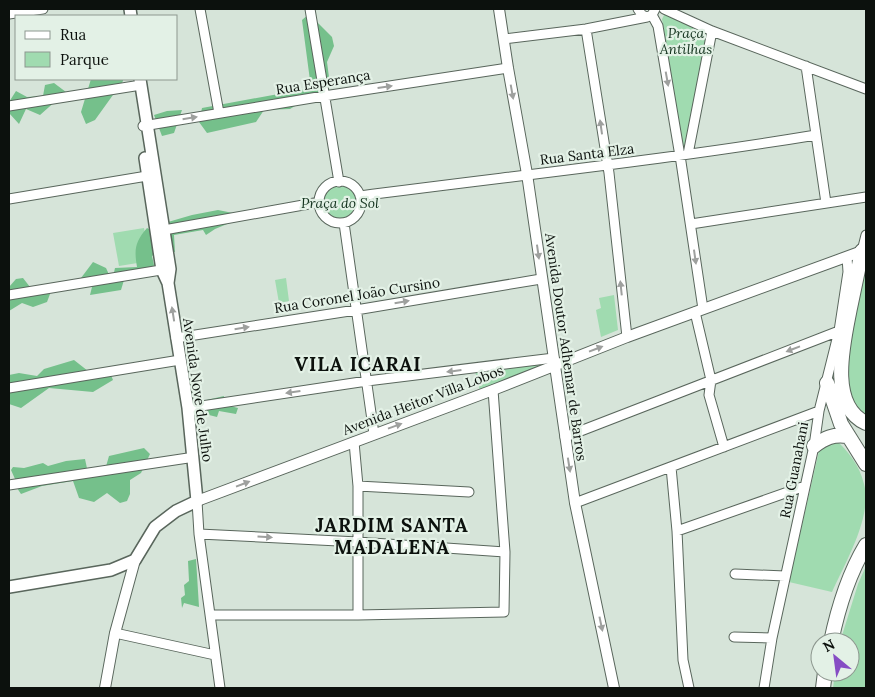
<svg xmlns="http://www.w3.org/2000/svg" width="875" height="697" viewBox="0 0 875 697" font-family="Lora,serif">
	<rect width="100%" height="100%" fill="#d6e4d9"/>
	<!-- green -->
	<path fill="#a0dbb0" d="M665,13L707,29L690,147L683,148L662,19Z
		M323 203a17 17 0 1 1 34 0a17 17 0 1 1-34 0Z
		M144,228L150,261L119,266L113,233Z
		M866,266V420L845,393L847,342Z
		M286,278L289,301L279,303L275,280Z
		M614,295L618,330L601,337L596,310L601,308L599,298Z
		M539,363L540,371L481,395L475,371Z
		M835,439C848,451 860,466 864,484C873,516 845,563 832,592L789,582L821,442Z
		M866,566V688H833L835,672H850V642H840L858,584Z"/>
	<!-- forest -->
	<path fill="#75c08b" d="M309,14L332,37L334,46L327,62L330,85L290,109L264,110L256,122L207,133L199,122L202,108L311,88L302,20Z
		M91,79H123V81L95,120L86,124L81,112Z
		M54,83L66,92L40,115L26,109L19,124L9,113V102L16,91L27,97L43,96L45,85Z
		M182,110L174,133L162,136L154,115L167,111Z
		M218,210L233,213L232,222L215,229L206,235L203,230L174,235L175,252L161,250L152,256L154,265L152,274L143,278L124,280L121,290L90,295L94,279L81,278L93,262L106,268L112,281L115,268L137,267C134,249 135,242 147,228L161,235L168,222L192,215Z
		M23,278L30,287L42,286L50,294L47,302L33,307L22,303L9,311V287L16,279Z
		M74,360L88,371L108,368L113,380L93,392L49,388L21,408L9,404V375L19,373L37,376L44,369Z
		M224,396L223,404L238,408L236,414L219,411L217,417L205,414L194,416L191,413L198,402Z
		M144,448L150,454L141,473L130,480V494L127,501L120,503L107,493L94,502L79,498L73,481L42,486L21,494L17,488L25,487V482L15,479L11,470L13,467L24,468L43,463L48,466L66,461L85,459L88,473L105,470L109,456Z
		M196,559L199,607L184,603L182,608L181,598L185,595L184,585L189,581L188,561Z"/>
	<g fill="none" stroke-linecap="round" stroke-linejoin="round">
		<defs>
			<path id="minor" d="M200,9L219,113
				M310,9L339,182
				M638,9L642,15L647,17L652,15L655,9
				M664,9L712,31L866,89
				M9,14L43,9
				M652,15L658,26L681,162L703,309
				M586,29L609,173L627,337
				M504,39L586,29L647,17
				M806,66L826,203
				M9,106L141,85
				M143,126L324,96L508,68
				M688,154L712,31
				M319 202a21 21 0 1 1 42 0a21 21 0 1 1-42 0Z
				M360,196C512,176 665,160 816,135
				M9,199L147,176
				M344,223L374,434
				M691,224L866,197
				M164,230L320,202
				M862,251L866,235
				M9,295L167,269
				M695,312L711,380L709,395L724,447
				M176,338L356,310L541,279
				M9,388L180,360
				M188,408L367,381L554,358
				M565,437L839,331
				M354,442L358,486V615
				M671,467L677,531L683,660L689,688
				M9,485L188,458L193,456
				M358,486L469,492
				M197,501L199,534L220,688
				M575,503L819,411
				M677,531L805,486
				M199,534L358,542L505,552
				M735,574L785,576
				M211,615H358L504,612L505,552L493,390
				M115,633L215,655
				M734,637L772,638
				M764,688L772,638L814,446L819,411L839,331L848,272L847,257"/>
			<path id="tertiary" d="M499,9L508,68L527,174L575,503L614,688
				M197,501L493,390L627,337L865,250
				M105,688L115,633L135,560"/>
			<path id="secondary" d="M130,9L131,16
				M145,158L162,270L168,283
				M9,587L111,570L135,560L155,527L176,511L197,501L188,408L168,283L170,269L140,79"/>
			<path id="trunk" d="M862,251C858,270 854,289 850,308C844,340 827,405 866,423
				M827,383L841,424L866,464
				M814,446C825,438 833,434 847,436
				M831,642C838,608 848,575 866,545
				M823,688L825,672"/>
		</defs>
		<!-- minor casing -->
		<use href="#minor" stroke="#59665c" stroke-width="11"/>
		<!-- tertiary casing -->
		<use href="#tertiary" stroke="#59665c" stroke-width="12"/>
		<!-- secondary casing -->
		<use href="#secondary" stroke="#59665c" stroke-width="14"/>
		<!-- trunk casing -->
		<use href="#trunk" stroke="#59665c" stroke-width="16"/>
		<!-- minor -->
		<use href="#minor" stroke="#fff" stroke-width="9"/>
		<!-- tertiary -->
		<use href="#tertiary" stroke="#fff" stroke-width="10"/>
		<!-- secondary -->
		<use href="#secondary" stroke="#fff" stroke-width="11"/>
		<!-- trunk -->
		<use href="#trunk" stroke="#fff" stroke-width="14"/>
	</g>
	<!-- one-way arrows -->
	<defs><path id="oneway-solid" d="M-6-.8H1V-3.2L6.5 0L1 3.2V.8H-6Z" transform="scale(1.25)"/></defs>
	<g fill="#9ea09e">
		<use href="#oneway-solid" transform="translate(667 79) rotate(80)"/>
		<use href="#oneway-solid" transform="translate(385 87) rotate(-8)"/>
		<use href="#oneway-solid" transform="translate(512 92) rotate(80)"/>
		<use href="#oneway-solid" transform="translate(190 118) rotate(-9)"/>
		<use href="#oneway-solid" transform="translate(601 127) rotate(-98)"/>
		<use href="#oneway-solid" transform="translate(538 252) rotate(82)"/>
		<use href="#oneway-solid" transform="translate(695 257) rotate(82)"/>
		<use href="#oneway-solid" transform="translate(621 288) rotate(-96)"/>
		<use href="#oneway-solid" transform="translate(402 302) rotate(-10)"/>
		<use href="#oneway-solid" transform="translate(173 314) rotate(-99)"/>
		<use href="#oneway-solid" transform="translate(242 328) rotate(-9)"/>
		<use href="#oneway-solid" transform="translate(596 349) rotate(-21)"/>
		<use href="#oneway-solid" transform="translate(793 349) rotate(159)"/>
		<use href="#oneway-solid" transform="translate(454 371) rotate(173)"/>
		<use href="#oneway-solid" transform="translate(293 392) rotate(172)"/>
		<use href="#oneway-solid" transform="translate(395 426) rotate(-20)"/>
		<use href="#oneway-solid" transform="translate(569 465) rotate(81)"/>
		<use href="#oneway-solid" transform="translate(243 484) rotate(-21)"/>
		<use href="#oneway-solid" transform="translate(265 537) rotate(3)"/>
		<use href="#oneway-solid" transform="translate(601 624) rotate(78)"/>
	</g>
	<g text-anchor="middle" dominant-baseline="central" stroke-width="4.5" stroke-linejoin="round" paint-order="stroke">
		<!-- park labels -->
		<g font-size="14" font-style="italic" fill="#13331e" stroke="#e3f1e6">
			<text x="686" y="33">Praça<tspan x="686" dy="16">Antilhas</tspan></text>
			<text x="340" y="203">Praça do Sol</text>
		</g>
		<!-- street labels -->
		<g font-size="14" fill="#0c110d" stroke="#e3f1e6">
			<text transform="translate(323 82) rotate(-9)">Rua Esperança</text>
			<text transform="translate(587 154) rotate(-7)">Rua Santa Elza</text>
			<text transform="translate(357 295) rotate(-9)">Rua Coronel João Cursino</text>
			<text transform="translate(566 347) rotate(82)">Avenida Doutor Adhemar de Barros</text>
			<text transform="translate(198 390) rotate(82)">Avenida Nove de Julho</text>
			<text transform="translate(423 400) rotate(-21)">Avenida Heitor Villa Lobos</text>
			<text transform="translate(794 470) rotate(-79)">Rua Guanahani</text>
		</g>
		<!-- district labels -->
		<g font-size="19" font-weight="bold" letter-spacing="1" fill="#0c110d" stroke="#e3f1e6">
			<text x="358" y="364">VILA ICARAI</text>
			<text x="392" y="525">JARDIM SANTA<tspan x="392" dy="22">MADALENA</tspan></text>
		</g>
	</g>
	<!-- border -->
	<rect width="875" height="697" fill="none" stroke="#0c110d" stroke-width="20"/>
	<!-- legend -->
	<rect x="15" y="15" width="162" height="65" fill="#e3f1e6" stroke="#8d978f"/>
	<rect x="25" y="31" width="25" height="8" fill="#ffffff" stroke="#8d978f"/>
	<text x="60" y="40" font-size="15" fill="#0c110d">Rua</text>
	<rect x="25" y="52" width="25" height="15" fill="#a0dbb0" stroke="#8d978f"/>
	<text x="60" y="65" font-size="15" fill="#0c110d">Parque</text>
	<!-- north arrow -->
	<g transform="translate(835 657) rotate(331)"><circle r="24" fill="#e3f1e6" stroke="#8d978f"/>
	<path d="M0-4L9 19L0 12L-9 19Z" fill="#864dc4"/>
	<text y="-8" font-size="14" font-weight="bold" text-anchor="middle" fill="#0c110d">N</text>
	</g>
</svg>
